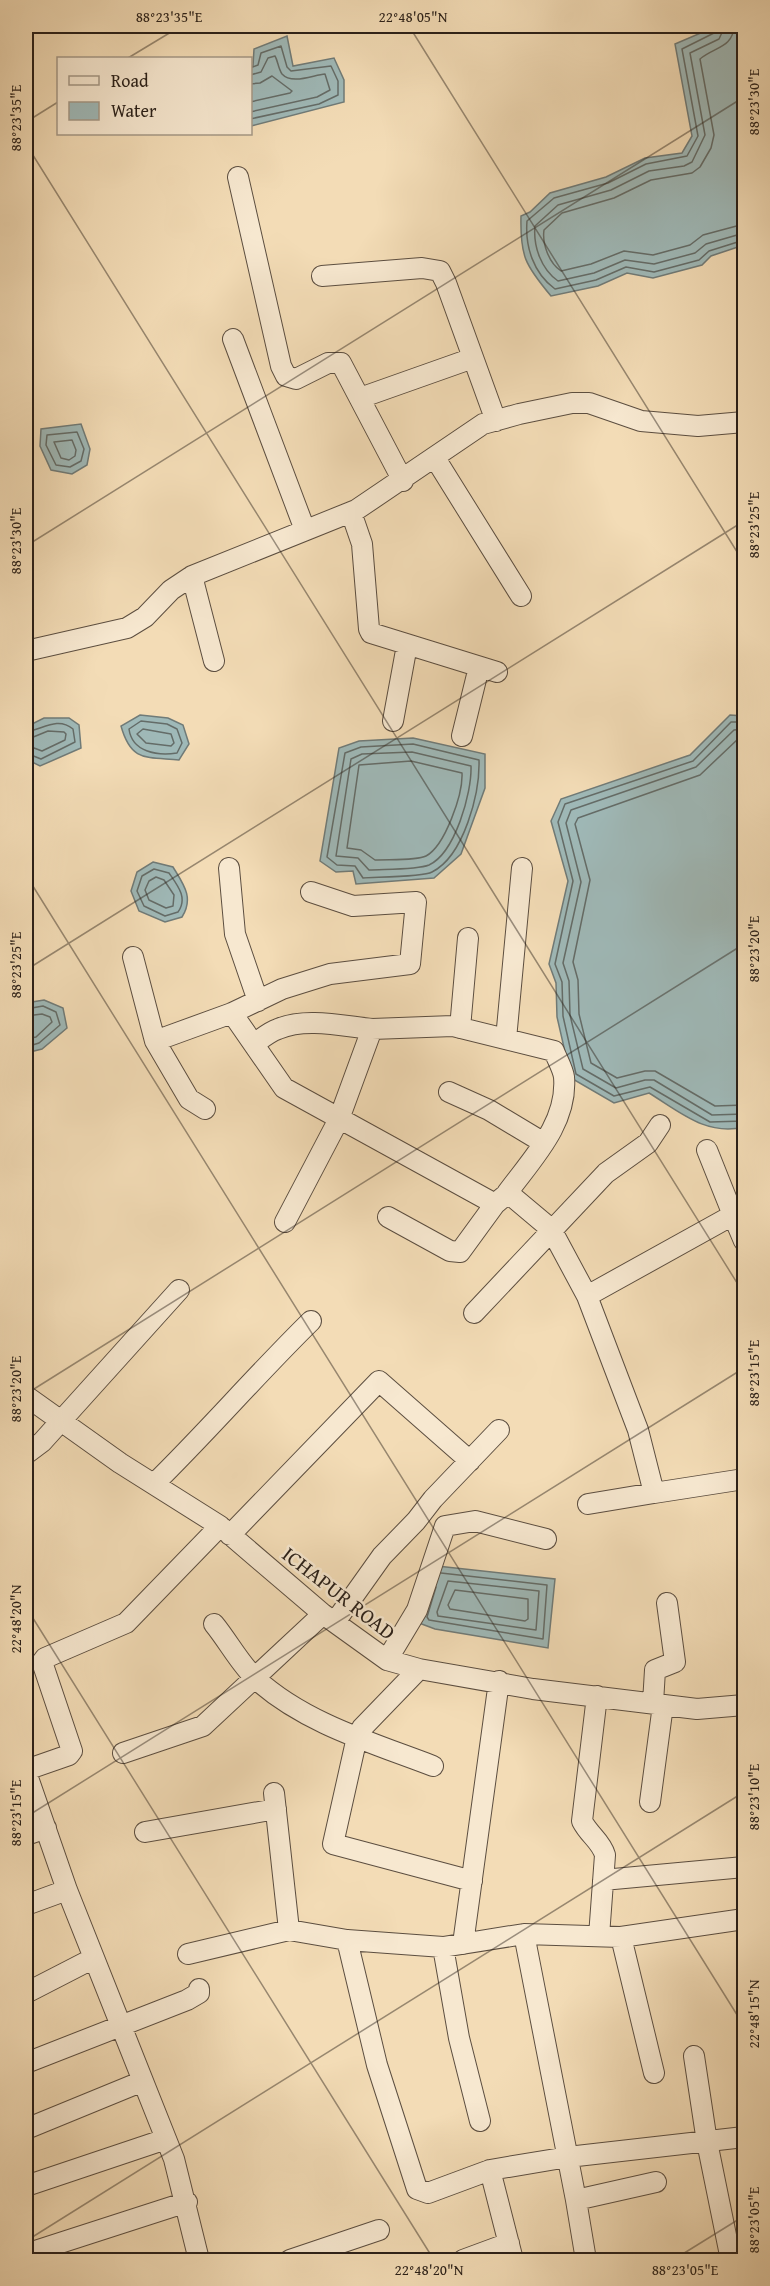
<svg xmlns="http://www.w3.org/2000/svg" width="770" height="2286" viewBox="0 0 770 2286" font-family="'Gentium Book Plus',serif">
	<rect width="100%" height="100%" fill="#f3dcb6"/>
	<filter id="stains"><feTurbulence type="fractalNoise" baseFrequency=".00333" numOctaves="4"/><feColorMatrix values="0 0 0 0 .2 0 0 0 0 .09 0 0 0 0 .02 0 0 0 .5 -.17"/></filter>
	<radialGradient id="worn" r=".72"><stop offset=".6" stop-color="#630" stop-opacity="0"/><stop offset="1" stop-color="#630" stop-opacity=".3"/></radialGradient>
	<!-- water -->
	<path fill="#9fb9b8" stroke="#707b78" stroke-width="1.5" d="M717,26H744V245L711,256L702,265L653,278L627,273L598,286L551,296C525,265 520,256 521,216L530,212L550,193L606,177L645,158L682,153L692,136L675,44Z
		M287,36L293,66L334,58L344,80V102L251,126V67L253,66L254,49Z
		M81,424L90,449L87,465L72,474L51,470L40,446L41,429Z
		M140,715L168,718L183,725L189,744L179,760C146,757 131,762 121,726Z
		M730,715L744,716V1127C706,1136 680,1112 649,1093L614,1103L571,1078L557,1017L556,983L549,964L568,881L551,821L561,799L690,755Z
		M44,718H69L79,725L81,748L40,766L28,760L26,727Z
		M413,738L485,754V788L461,854L434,878L356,884L353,871L336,872L320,861L339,748L359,741Z
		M153,862L173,867C184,885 194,898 182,917L165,922L139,911L131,891L137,872Z
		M44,1000L63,1008L67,1028L42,1049L26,1053V1003Z
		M437,1566L555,1579L548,1648L435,1629L419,1623Z"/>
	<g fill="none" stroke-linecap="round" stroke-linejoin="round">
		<!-- shore -->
		<path stroke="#646c68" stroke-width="1.5" d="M717,26L714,33L682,49L698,136L687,156L646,164L608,183L554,198L527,221C525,246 533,273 555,289L596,280L626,267L654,272L699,260L709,251L744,240
			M725,26L719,39L690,53L705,135L692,162L684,166L649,171L611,190L558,205L535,226C533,246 541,269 558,281L594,273L625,260L654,264L695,253L706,244L744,233
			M734,26C733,48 714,47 700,59L714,135L711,148L700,167L692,173L651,180L614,198L562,213L544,230C542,244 549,263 561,271L591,264L624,251L653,255L690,245L703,235L744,224
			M250,68L258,65L261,53L281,46L287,67L291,71L331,66L338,81V95L319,104L250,119
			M250,75L261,72L268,58L275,56C278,61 278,68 282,74C292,85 313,75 325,74L330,90L317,97L250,112
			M250,84L260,83L272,76L292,91L290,93L250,102
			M77,432L84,449L81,461L70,467L56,465L46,445L47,435Z
			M72,440L76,450L75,456L69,460L61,458L54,442Z
			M141,721L167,724L177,729L182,743L177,753C157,756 132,752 129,729Z
			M744,722H731L693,761L565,804L558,822L573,881L555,964L562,982L563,1016L576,1074L614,1096L650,1087L710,1122L744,1121
			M143,729L171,734L174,743L171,746L146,743L137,734Z
			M744,729L734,730L696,767L571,810L566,823L581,882L563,963L569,981L570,1015L583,1069L616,1088L645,1080H654L712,1115L744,1114
			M26,732C42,730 57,716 73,729L75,742L41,759L26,753
			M744,738L738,739L700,775L578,818L575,824L590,880L573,962L578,980L579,1014L591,1063L617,1078L645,1071H655L715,1106L744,1105
			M26,740L48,731L64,732L66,734L65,740L42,751L26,745
			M413,744L479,760C480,793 464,856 432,872C423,877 376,877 363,878L355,866L337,865L327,857L345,753L361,747Z
			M412,752L471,766C472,793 455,853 429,865C417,870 383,869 369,870L358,858L336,856L351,759L362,754Z
			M411,761L462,773C463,794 445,846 426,856C416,861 387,859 375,860L361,850L347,848L359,765Z
			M154,869L169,873C178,886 188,898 178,912L165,916L144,906L137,891L142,876Z
			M156,877L164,880L174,895L173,906L166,908L149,900L145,890L149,881Z
			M26,1009L43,1006L56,1012L60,1025L39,1043L26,1047
			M26,1016L42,1014L50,1017L52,1022L36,1037L26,1039
			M448,1581L539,1591L536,1630L438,1616L437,1612Z
			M436,1587L427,1617L429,1620L543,1639L547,1585L441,1573
			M455,1590L528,1599V1619L525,1621L450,1609L448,1605Z"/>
		<defs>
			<path id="minor" d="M238,177L281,366L286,376L296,379L328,363H341L403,481
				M322,276L422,268L440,271L446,283L496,421
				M233,339L305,530
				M360,398L473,358
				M435,458L521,596
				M351,512L362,544L369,629L371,633L497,672
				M192,576L214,661
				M26,651L127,628L145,617L171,590L192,576L356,510L483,424L519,414L572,403H589L641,421L698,426L744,422
				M393,721L407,645
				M462,736L479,667
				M229,868L235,934L258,1001
				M133,957L155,1041
				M232,1013L284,1088L495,1204
				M460,1028L468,938
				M506,1039L522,868
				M254,1044C261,1039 269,1032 278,1029C305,1017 343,1026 372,1029
				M449,1092L489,1110L544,1143
				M205,1109L189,1099L155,1041L232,1013L282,989L330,974L410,964L416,902L353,906L311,892
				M707,1150L733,1215
				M388,1217L450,1251L460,1252L495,1204L508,1193L551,1229L587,1296L638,1430L654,1493L744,1479
				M285,1222L339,1119L372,1029L453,1026L554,1051C557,1059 563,1069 564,1077C568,1123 532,1159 507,1193
				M587,1296L733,1215L744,1241
				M474,1313L606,1173L648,1143L660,1125
				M26,1396L120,1463L220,1526L323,1614L387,1660L419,1669L533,1689L697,1709L744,1705
				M26,1454L42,1442L179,1290
				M154,1484C208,1431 257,1374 311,1321
				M588,1504L654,1493
				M230,1535L379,1381L470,1461
				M335,1622L382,1556L416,1521L433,1499L499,1430
				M214,1624C228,1641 240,1664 256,1679C304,1723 373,1743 433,1766
				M387,1660L417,1610L445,1526L475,1521L546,1539
				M419,1669L362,1728L357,1737L333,1844L472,1881
				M597,1696L582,1821C589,1835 601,1841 605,1855L599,1936
				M653,1703L655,1670L675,1662L667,1603
				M123,1753L203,1726L323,1614
				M26,1770L69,1755L72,1751L42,1662L45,1658L126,1623L220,1526
				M26,1772L67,1890L174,2159L199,2260
				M274,1793L289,1930
				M650,1802L663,1705
				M145,1832L276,1809
				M26,1835L46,1828
				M603,1880L744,1867
				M26,1905L67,1890
				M524,1934L576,2200L656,2182
				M621,1937L654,2073
				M347,1940L377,2065L417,2189L428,2193L490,2170
				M463,1944L499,1681
				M443,1947L459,2038L480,2121
				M188,1954L289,1930L347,1940L443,1947L524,1934L621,1937L744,1919
				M26,1993L94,1958
				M694,2056L707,2142L731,2260
				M26,2063L187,2000L199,1993V1989
				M26,2129L143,2081
				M26,2186L166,2139
				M576,2200L586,2260
				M26,2254L187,2202
				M290,2260L379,2230
				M463,2260L509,2243
				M513,2260L490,2170L568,2157L744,2137"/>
		</defs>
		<!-- minor casing -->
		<use href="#minor" stroke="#5c4e40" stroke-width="22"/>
		<!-- minor -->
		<use href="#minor" stroke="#f7e8d0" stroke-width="20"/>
	</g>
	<!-- ticks -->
	<path fill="none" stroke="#291f18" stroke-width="1.5" stroke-opacity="0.45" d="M409,26L744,563M128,58L181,26M26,122L58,102M26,144L744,1294M26,546L744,97M26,875L744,2026M26,970L744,521M26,1394L744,944M26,1607L434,2260M26,1817L744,1368M26,2241L744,1792M673,2260L744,2216"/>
	<g text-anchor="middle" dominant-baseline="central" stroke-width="5" stroke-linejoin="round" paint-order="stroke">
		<!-- street labels -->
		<g font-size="21" fill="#291f18" stroke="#f7e8d0">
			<text transform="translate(339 1593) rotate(38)">ICHAPUR ROAD</text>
		</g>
	</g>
	<!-- margin -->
	<rect width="770" height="2286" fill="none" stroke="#f3dcb6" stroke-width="66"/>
	<!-- legend -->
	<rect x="57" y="57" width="195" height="78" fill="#f7e8d0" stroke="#a59886" stroke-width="1.5"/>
	<rect x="69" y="76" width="30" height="9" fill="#f7e8d0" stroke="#a59886" stroke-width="1.5"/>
	<text x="111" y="87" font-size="18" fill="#291f18">Road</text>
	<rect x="69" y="102" width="30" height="18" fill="#9fb9b8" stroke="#a59886" stroke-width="1.5"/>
	<text x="111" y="117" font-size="18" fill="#291f18">Water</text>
	<rect x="33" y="33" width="704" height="2220" fill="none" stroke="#291f18" stroke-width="2"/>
	<g font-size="15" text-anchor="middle" fill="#291f18">
		<text x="169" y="22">88°23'35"E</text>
		<text x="413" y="22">22°48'05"N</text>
		<text transform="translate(754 102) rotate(-90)" y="5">88°23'30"E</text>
		<text transform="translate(16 118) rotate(-90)" y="5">88°23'35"E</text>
		<text transform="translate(754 525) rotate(-90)" y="5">88°23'25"E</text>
		<text transform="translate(16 541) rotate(-90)" y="5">88°23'30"E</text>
		<text transform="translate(754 949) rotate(-90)" y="5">88°23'20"E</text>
		<text transform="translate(16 965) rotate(-90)" y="5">88°23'25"E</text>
		<text transform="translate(754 1373) rotate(-90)" y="5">88°23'15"E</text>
		<text transform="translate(16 1389) rotate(-90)" y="5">88°23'20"E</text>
		<text transform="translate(16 1619) rotate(-90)" y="5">22°48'20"N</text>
		<text transform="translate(754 1797) rotate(-90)" y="5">88°23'10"E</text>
		<text transform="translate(16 1813) rotate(-90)" y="5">88°23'15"E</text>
		<text transform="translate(754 2014) rotate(-90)" y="5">22°48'15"N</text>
		<text transform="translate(754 2220) rotate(-90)" y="5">88°23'05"E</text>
		<text x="429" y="2275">22°48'20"N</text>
		<text x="685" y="2275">88°23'05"E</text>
	</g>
	<rect width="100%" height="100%" filter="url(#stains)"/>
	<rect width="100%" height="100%" fill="url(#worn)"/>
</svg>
